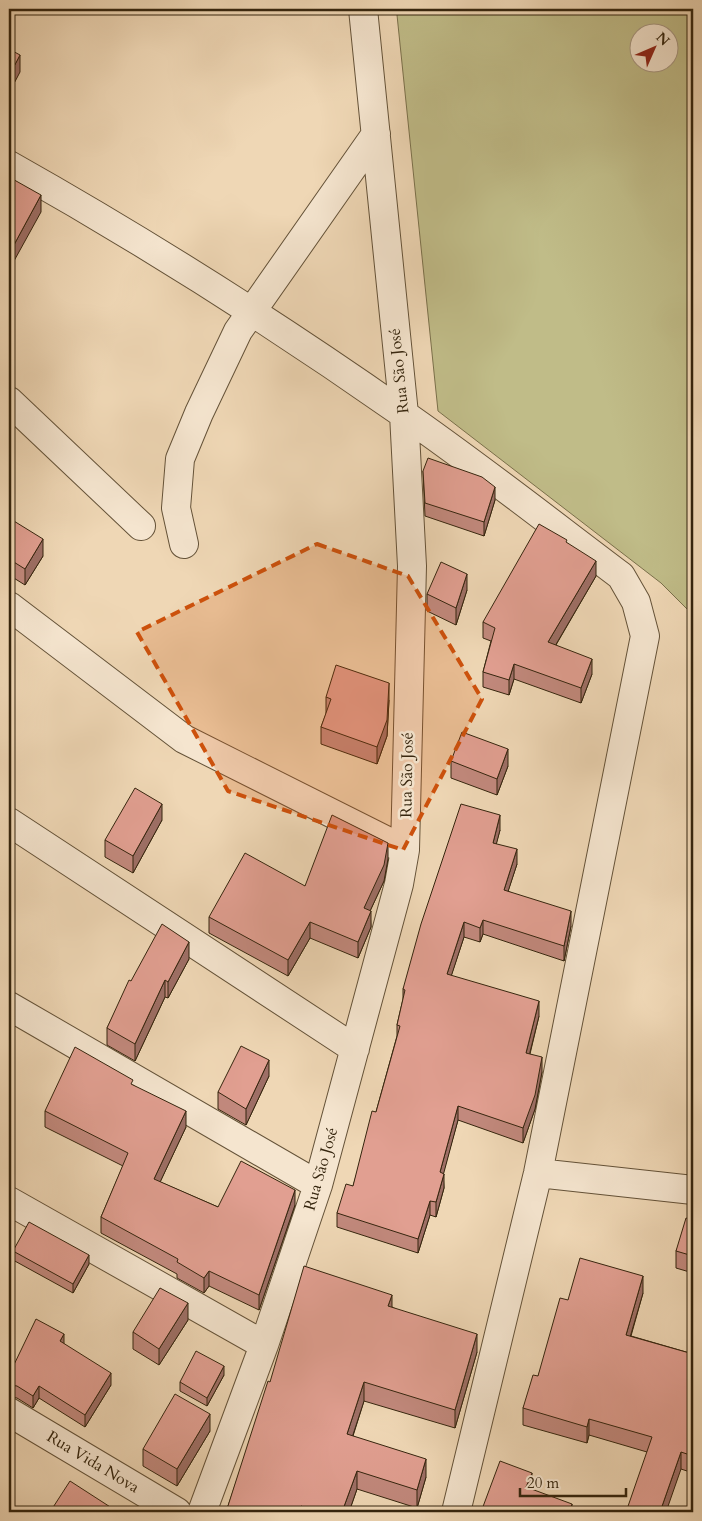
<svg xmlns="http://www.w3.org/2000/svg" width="702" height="1521" viewBox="0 0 702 1521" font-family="Cardo,serif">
	<rect width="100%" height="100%" fill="#efd7b5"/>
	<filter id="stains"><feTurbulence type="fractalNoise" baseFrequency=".004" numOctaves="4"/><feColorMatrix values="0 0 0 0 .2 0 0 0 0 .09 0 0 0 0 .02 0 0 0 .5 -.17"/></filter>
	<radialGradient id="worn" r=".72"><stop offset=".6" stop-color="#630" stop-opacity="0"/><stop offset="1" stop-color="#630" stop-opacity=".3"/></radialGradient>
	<!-- green -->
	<path fill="#c0bc88" stroke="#7a704b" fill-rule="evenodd" d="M404,9H693V615L661,583L438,411L397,15ZM640,32H670V62H640Z"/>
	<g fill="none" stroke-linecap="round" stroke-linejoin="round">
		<defs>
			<path id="minor" d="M9,165C144,241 275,324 402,413C477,465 548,521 621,576L636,602L645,636L538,1173L456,1512
				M9,401L141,526
				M184,544L176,508L180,459L199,413L238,331L376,134
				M9,606L184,739L405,850
				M9,822L355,1049
				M9,1006L318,1185
				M538,1173L693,1190
				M9,1201L264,1345
				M9,1412L177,1512
				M202,1512L264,1345L318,1185L399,884L405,850L412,566L404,414L363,9"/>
		</defs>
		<!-- minor casing -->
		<use href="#minor" stroke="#645238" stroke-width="30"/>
		<!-- minor -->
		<use href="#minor" stroke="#f5e5cf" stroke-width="28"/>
	</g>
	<!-- wall -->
	<path fill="#c2897d" stroke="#35250e" d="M423,471L495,500L484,536L425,516Z
		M9,518L43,556L25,585L9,575Z
		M567,543L596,576L556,645L592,674L581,703L514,679L509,695L483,687V672L491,641L483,638V622Z
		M467,590L456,625L427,611V594Z
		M326,697L389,700L387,736L377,764L321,744V727L326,714Z
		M451,761L508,766L497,795L451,778Z
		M162,820L133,873L105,857V840Z
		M500,830L496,844L517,864L508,891L571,926L564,961L483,934L480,942L464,937L451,976L539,1016L530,1054L542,1072L535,1109L523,1143L458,1120L443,1173L444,1188L436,1217L430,1215L418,1253L337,1227V1213L353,1186L376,1112L397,1036V1025L403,999V989Z
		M388,859L384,881L370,911L371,927L358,958L310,938L288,976L209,933V917Z
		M189,959L168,998L165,997L135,1061L107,1045V1028L131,981Z
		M269,1076L246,1125L218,1109V1092Z
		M133,1085L186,1127L160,1182L218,1207L295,1205L259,1310L209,1286L204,1293L177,1278V1274L101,1233V1217L123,1166L45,1127V1111Z
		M693,1220V1273L676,1268V1251Z
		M13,1251L89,1264L73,1293L13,1260Z
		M643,1293L631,1336L693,1354V1473L681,1469L647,1452L589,1435L587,1443L523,1425V1408L538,1376L568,1300Z
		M392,1307L477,1352L455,1428L364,1401L353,1436L426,1477L417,1508L357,1489L349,1512H226L270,1382Z
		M188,1320L159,1365L133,1349V1332Z
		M64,1344L111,1385L85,1427L39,1398L33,1408L17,1398L9,1397V1375Z
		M224,1375L207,1406L180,1391V1382Z
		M210,1431L177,1486L143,1466V1449Z"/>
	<!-- shaded-wall -->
	<path fill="#9e6f66" stroke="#35250e" d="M20,55V72L9,93V76Z
		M41,195V212L9,270V254Z
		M495,487V500L484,536V522Z
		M43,539V556L25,585V569Z
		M596,561V576L548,658V642Z
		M467,574V590L456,625V608Z
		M592,659V674L581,703V688Z
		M514,664V679L509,695V680Z
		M389,683V700L387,736L377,764V747Z
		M508,749V766L497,795V779Z
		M162,804V820L133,873V856Z
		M500,815V830L493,857V843Z
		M388,843V859L384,881L364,924V908Z
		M517,849V864L504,904V890Z
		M371,911V927L358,958V942Z
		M571,911V926L564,961V946Z
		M483,920V934L480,942V928Z
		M310,922V938L288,976V960Z
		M464,922V937L447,989V974Z
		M189,942V959L168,998V982Z
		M165,980V997L135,1061V1044Z
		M539,1001V1016L526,1068V1053Z
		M542,1057V1072L535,1109L523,1143V1128Z
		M269,1060V1076L246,1125V1109Z
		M458,1106V1120L440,1187V1172Z
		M186,1111V1127L154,1195V1179Z
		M444,1174V1188L436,1217V1202Z
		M295,1190V1205L259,1310V1295Z
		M430,1201V1215L418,1253V1239Z
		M89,1255V1264L73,1293V1284Z
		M209,1271V1286L204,1293V1278Z
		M643,1276V1293L626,1351V1335Z
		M392,1295V1313L388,1306Z
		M188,1303V1320L159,1365V1349Z
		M64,1334V1346L60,1341Z
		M477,1334V1352L455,1428V1410Z
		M224,1366V1375L207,1406V1398Z
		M111,1373V1385L85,1427V1415Z
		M364,1382V1401L347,1453V1434Z
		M39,1386V1398L33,1408V1396Z
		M210,1414V1431L177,1486V1469Z
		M589,1419V1435L587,1443V1427Z
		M11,1450V1467L9,1470V1454Z
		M681,1452V1469L666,1512H660Z
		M426,1459V1477L417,1508V1490Z
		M357,1471V1489L349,1512H342Z
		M532,1473V1489L526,1487Z
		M572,1504V1512H569Z"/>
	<!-- building -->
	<path fill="#e19f91" stroke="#35250e" d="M9,49L20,55L9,76Z
		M9,177L41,195L9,254Z
		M428,458L482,477L495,487L484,522L425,503L423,471Z
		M9,518L43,539L25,569L9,559Z
		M539,524L567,540L566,542L596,561L548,642L592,659L581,688L514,664L509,680L483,672L495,628L483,622Z
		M441,562L467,574L456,608L427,594Z
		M336,665L389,683L387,720L377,747L321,727L331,699L326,697Z
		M462,732L508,749L497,779L451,761Z
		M135,788L162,804L133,856L105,840Z
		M461,804L500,815L493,843L517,849L504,890L571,911L564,946L483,920L480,928L464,922L447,974L539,1001L526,1053L542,1057L535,1095L523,1128L458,1106L440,1172L444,1174L436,1202L430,1201L418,1239L337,1213L346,1184L353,1186L372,1111L376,1112L400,1026L397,1025L405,990L403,989L421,924Z
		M332,815L388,843L384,865L364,908L371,911L358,942L310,922L288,960L209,917L245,853L305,886Z
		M162,924L189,942L168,982L165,980L135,1044L107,1028L129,980L131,981Z
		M241,1046L269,1060L246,1109L218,1092Z
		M75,1047L133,1080L131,1084L186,1111L154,1179L218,1207L241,1161L295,1190L259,1295L209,1271L204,1278L177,1262L178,1259L101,1217L128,1153L45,1111Z
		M686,1218L693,1220V1256L676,1251Z
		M29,1222L89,1255L73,1284L13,1251Z
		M580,1258L643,1276L626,1335L693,1354V1414L691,1422L693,1423V1456L681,1452L660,1512H626L652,1437L589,1419L587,1427L523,1408L533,1375L538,1376L560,1298L568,1300Z
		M304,1266L392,1295L388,1306L477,1334L455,1410L364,1382L347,1434L426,1459L417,1490L357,1471L342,1512H317L301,1506L299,1512H226L268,1381L270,1382Z
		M160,1288L188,1303L159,1349L133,1332Z
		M36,1319L64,1334L60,1341L111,1373L85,1415L39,1386L33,1396L17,1386L9,1385V1375Z
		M196,1351L224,1366L207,1398L180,1382Z
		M175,1394L210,1414L177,1469L143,1449Z
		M500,1461L532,1473L526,1487L572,1504L569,1512H481Z
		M70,1481L118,1512H50Z"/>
	<!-- marked area -->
	<path fill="#cd510c" fill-opacity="0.2" stroke="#cd510c" stroke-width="4" stroke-dasharray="10 6" stroke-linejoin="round" d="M317,544L408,576L482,699L403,850L228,791L137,632Z"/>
	<g text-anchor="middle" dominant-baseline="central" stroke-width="5" stroke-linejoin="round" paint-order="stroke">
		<!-- street labels -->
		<g font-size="16" fill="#35250e" stroke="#f5e5cf">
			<text transform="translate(399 371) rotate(-96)">Rua São José</text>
			<text transform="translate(407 775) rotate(-89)">Rua São José</text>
			<text transform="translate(321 1169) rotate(-74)">Rua São José</text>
			<text transform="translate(93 1462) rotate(31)">Rua Vida Nova</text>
		</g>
	</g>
	<!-- margin -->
	<rect width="702" height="1521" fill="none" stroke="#efd7b5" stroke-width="30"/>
	<rect x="10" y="10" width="682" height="1501" fill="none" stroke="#35250e" stroke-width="2.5"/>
	<rect x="15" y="15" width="672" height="1491" fill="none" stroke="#35250e"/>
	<!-- north arrow -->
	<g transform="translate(654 48) rotate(45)"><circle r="24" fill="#f5e5cf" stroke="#a89882"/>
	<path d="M0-4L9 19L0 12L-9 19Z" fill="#8f2418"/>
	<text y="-8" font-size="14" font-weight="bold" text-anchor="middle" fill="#35250e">N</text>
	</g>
	<!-- scale -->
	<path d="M520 1488v8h106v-8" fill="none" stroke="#35250e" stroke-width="2.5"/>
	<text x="527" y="1488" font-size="15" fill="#35250e" stroke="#f5e5cf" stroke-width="4" paint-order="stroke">20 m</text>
	<rect width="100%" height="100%" filter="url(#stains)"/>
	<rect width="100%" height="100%" fill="url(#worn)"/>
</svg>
